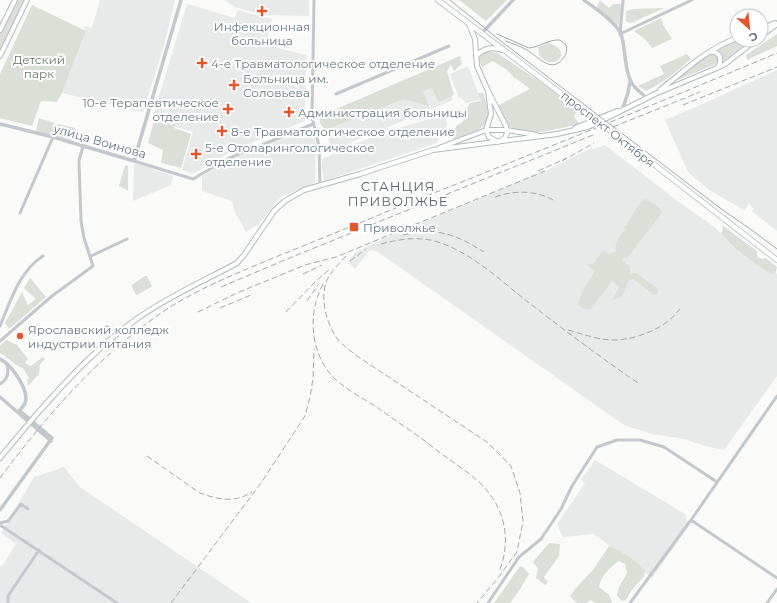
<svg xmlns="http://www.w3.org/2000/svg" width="777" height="603" viewBox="0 0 777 603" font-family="Montserrat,sans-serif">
	<rect width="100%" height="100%" fill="#fafaf8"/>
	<!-- built -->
	<path fill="#e8e9e9" d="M100,0H175L164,46L143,112L62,93L86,31L83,26L92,28Z
		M224,0H309V16L263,15L235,7Z
		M187,4L235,18L237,10L272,19L266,45L306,55L305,121L230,152L193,174L182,170L193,132L177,127L153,116Z
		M468,66L481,100L466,103L461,98H459L450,74Z
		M777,70V231L752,211L754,209L749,204L744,210L709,190L688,172L665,120L705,103Z
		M443,76L453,100L333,150L323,126Z
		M446,114L447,126L437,143L324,181L322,169V159L376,135Z
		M310,127L316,144L315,183L281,197L259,224L246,232L235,212L232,201L202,191V176L228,161Z
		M605,145L670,195V196L676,199L677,201L682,204L717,229V230L735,244L733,247L741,254L744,251L777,274V376L724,450L705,446L684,439L652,434L624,425L378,252L372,250L369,251L355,269L348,261L356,252L381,240L539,173L540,174L591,148L593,149Z
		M136,163L173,176L171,185L133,201L134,165Z
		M595,460L685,514L688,527L652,578L594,534L563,537L557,524L585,483L581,480Z
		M64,467L80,487L251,603H0V565L2,566L16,544L1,533L34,477Z"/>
	<!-- green -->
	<path fill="#dadfd7" d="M16,0H24L0,50V34Z
		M459,0H507L486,21Z
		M600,0L609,8L613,4H621L619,25L617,24L597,7Z
		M32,5L86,31L62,93L57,102L41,101L32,126L0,118V74Z
		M664,8L632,23L626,22V11L634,9Z
		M661,18L663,25L672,39L652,48L645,39L634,31Z
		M777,34V46L747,60L746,55Z
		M738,40H751L723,62L721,53L716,49Z
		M548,43C575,50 554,74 539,55L538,47Z
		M487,51L497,53L542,83L578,111L574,116L579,124C561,128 525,139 509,126C504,121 501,113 498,107L499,105L530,89L517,79L514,78C508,68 502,68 493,61L482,67L479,60L480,56Z
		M711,53L715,54L718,58L716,64L675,81Z
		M687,54L691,59C677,71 663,83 646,91L638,86L664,74L660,66Z
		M460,56L462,64L454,71L451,65L447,71L454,95L439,102L432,88L423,91L429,106L403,99L325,130L320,123V116Z
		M478,93H483C496,127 483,128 455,139L452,138V136L457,125C468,122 465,110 470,103L481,101Z
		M39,118L55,123L52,135L36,131Z
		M155,118L176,124L174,128L191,134L181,168L161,163L163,150L148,143Z
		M58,124L75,128L71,140L55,136Z
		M125,165L128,166V191L119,186Z
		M645,199C651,201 661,207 662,213L627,258L624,257L622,260L630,267V274L636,273L659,290L657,295H654L633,279L628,281C624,293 626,296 612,300L619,288V286L612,281L590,310L583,309L578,304L584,288L595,271L587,265L594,263L603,250L609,254L616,252C614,244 619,235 626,230L624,228L639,204Z
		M722,225L757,251V257L762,259L766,258L777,267L775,274H770L737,250L721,233L723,230Z
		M145,276H147L152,286L151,287L137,295H136L132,287V285Z
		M30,278L46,297L9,329L5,323L22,292L28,305L36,299L24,288Z
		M6,340L17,345L28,359L25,363L31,366L43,357L45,359L40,364L39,374L28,386L27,380L29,378L23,368C15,366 8,357 0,353V346Z
		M549,543L560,544L559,556L544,577L548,582L545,585L536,578L538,568L533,562Z
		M609,546C623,551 634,560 645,570L644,576L631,591L626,600L622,601L617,595L619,587L627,573L625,564L619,561C611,566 600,577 599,587L609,595L612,603H595L591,600L586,603H577L570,596L576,588L593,570Z
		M520,566L523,567L529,574L520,589L510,603H494Z"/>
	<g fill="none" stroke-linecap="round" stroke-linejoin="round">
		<defs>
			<path id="secondary" d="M469,24L475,39L477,66L488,91L506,126L507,133L505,138L498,142L489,137L486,130L491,114L488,91
				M761,29L775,23
				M0,30L15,0
				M761,36L777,24
				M710,52H715L720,56V63L718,67
				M0,56L27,0
				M476,56C484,48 492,46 502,50
				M660,90C684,71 707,49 737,38
				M575,128L617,111
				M439,148L486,130H507L537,135
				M36,415C67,380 99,345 138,318C169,296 204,281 237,263L244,255L274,211L285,201L304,190L360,174L433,150L557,134L588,127L611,116L655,94L724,65L756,40
				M0,458L24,429"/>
			<path id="primary" d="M438,0L588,114
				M633,148L777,260"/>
		</defs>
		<!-- secondary casing -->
		<use href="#secondary" stroke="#b3babf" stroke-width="6"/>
		<!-- primary casing -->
		<use href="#primary" stroke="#b5babe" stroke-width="6"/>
		<!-- minor -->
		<path stroke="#c3c8cc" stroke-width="3" d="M314,0L312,117L319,146L320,186
			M620,34L692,0
			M620,34L623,0
			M336,94L449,46
			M134,161L193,179L227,159L313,124
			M20,213L53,137
			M91,256L127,239
			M0,326C10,302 20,270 43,256
			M0,341L52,296L93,266L84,238L81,221L79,161L83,146
			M0,384C8,379 9,373 7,364
			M691,520L777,578
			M0,523L8,521L21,504L28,509
			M0,525L117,603
			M8,603V596L39,550
			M488,603L519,557L541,539L561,509L572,486L597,447L617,440H640L664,447L717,482
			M630,603L691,520L777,396
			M767,603L777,589"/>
		<!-- tertiary -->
		<path stroke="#c3c8cc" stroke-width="3.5" d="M584,0C595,8 616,22 621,34C626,49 624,72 633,85C637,90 642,94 647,98
			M482,33L513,0
			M622,110L628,93L630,81
			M0,124L53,137L134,161L181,0
			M0,359C11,364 26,386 26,399C26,404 22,408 18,412
			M0,397L51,441
			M0,510L52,438L20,411"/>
		<!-- secondary -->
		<use href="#secondary" stroke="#fff" stroke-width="4"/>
		<!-- primary -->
		<use href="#primary" stroke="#fff" stroke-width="4.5"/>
		<!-- tram -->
		<path stroke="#a2aab0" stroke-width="1" d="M450,0L502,42L720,208L753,231L777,249
			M497,34L529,48C540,47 549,39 560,40L566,45C567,50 567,53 564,57C552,75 539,57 527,50C520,46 513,44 506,41"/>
		<!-- rail -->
		<path stroke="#a2aab0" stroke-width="1" stroke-dasharray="6 3" stroke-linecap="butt" d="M683,105L777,67
			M613,127L700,92
			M562,161L594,143
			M538,171L567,158
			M495,197C515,190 536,190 555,201
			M403,235C437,227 455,234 484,252
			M381,244C400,239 419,236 438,242C472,253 500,280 528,302C564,330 600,357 638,383
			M346,256C339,264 331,271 327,280C319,299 327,327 340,342C345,347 351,351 357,356L487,442L511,466L520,493L523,521L517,552L498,578L477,603
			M350,261L366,249
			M303,274L322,265
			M323,284C307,313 310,355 335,379C347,390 364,399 378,408C393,419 410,430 425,441C433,447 441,454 449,459C459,467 471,474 480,483C505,507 512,540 499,572
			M221,287L292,257L593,135
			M307,301L318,285
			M220,308L251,295
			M198,312L237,293L305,265L336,257L545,171
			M286,312L315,282L331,268
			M568,330C579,333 590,337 601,339C623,343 649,335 667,322C672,319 676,313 680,309
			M147,456L200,493C219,500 235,503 252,492
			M0,478C47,415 98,356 164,311C194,291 228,277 261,263C305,245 348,228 391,210C520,159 649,107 777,53
			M171,603L261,483L305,416L310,397L313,379L314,349"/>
		<defs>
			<path id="secondary-bridge" d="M24,429L36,415"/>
			<path id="primary-bridge" d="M588,114L633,148"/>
		</defs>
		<!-- secondary-bridge casing -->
		<use href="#secondary-bridge" stroke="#b3babf" stroke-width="6" stroke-linecap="butt"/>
		<!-- primary-bridge casing -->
		<use href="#primary-bridge" stroke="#b5babe" stroke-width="6" stroke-linecap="butt"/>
		<!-- secondary-bridge -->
		<use href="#secondary-bridge" stroke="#fff" stroke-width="4"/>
		<!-- primary-bridge -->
		<use href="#primary-bridge" stroke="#fff" stroke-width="4.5"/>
	</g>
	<!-- markers -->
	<g fill="#e4572e" stroke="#fff" stroke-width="1.5">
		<path d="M260 5h4v4h4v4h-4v4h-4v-4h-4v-4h4z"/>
		<path d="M200 57h4v4h4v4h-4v4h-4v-4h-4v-4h4z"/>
		<path d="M232 79h4v4h4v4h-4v4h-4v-4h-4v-4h4z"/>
		<path d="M226 103h4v4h4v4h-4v4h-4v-4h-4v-4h4z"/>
		<path d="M287 106h4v4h4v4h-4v4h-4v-4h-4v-4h4z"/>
		<path d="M220 125h4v4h4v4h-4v4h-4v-4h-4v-4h4z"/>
		<path d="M194 148h4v4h4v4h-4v4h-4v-4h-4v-4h4z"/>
		<rect x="349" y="222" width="10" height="10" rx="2"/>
		<circle cx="20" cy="336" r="4"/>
	</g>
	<g text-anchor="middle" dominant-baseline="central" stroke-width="4" stroke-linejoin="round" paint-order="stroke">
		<!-- poi labels -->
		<g font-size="12" fill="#657683" stroke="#fff" text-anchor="start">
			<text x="262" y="26" text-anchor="middle">Инфекционная<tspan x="262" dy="14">больница</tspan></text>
			<text x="211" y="63">4-е Травматологическое отделение</text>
			<text x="243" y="78">Больница им.<tspan x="243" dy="14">Соловьева</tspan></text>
			<text x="219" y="102" text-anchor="end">10-е Терапевтическое<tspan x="219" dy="14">отделение</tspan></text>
			<text x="298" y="112">Администрация больницы</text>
			<text x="231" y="131">8-е Травматологическое отделение</text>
			<text x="205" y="147">5-е Отоларингологическое<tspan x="205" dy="14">отделение</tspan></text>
			<text x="363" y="227">Приволжье</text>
			<text x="28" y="329">Ярославский колледж<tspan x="28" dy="14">индустрии питания</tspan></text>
		</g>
		<!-- park labels -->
		<g font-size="12" fill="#687a64" stroke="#fff">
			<text x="39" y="59">Детский<tspan x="39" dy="14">парк</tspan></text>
		</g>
		<!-- street labels -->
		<g font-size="12" fill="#657683" stroke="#fff">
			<text transform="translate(608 129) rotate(38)">проспект Октября</text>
			<text transform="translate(100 141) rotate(16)">улица Воинова</text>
		</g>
		<!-- neighbourhood labels -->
		<g font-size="13" letter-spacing="1" fill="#57646e" stroke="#fff">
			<text x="398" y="186">СТАНЦИЯ<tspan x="398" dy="15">ПРИВОЛЖЬЕ</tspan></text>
		</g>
	</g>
	<!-- north arrow -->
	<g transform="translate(749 28) rotate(153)"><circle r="19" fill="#ffffff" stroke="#c1c8cd"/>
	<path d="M0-3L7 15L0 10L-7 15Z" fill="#e4572e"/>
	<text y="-6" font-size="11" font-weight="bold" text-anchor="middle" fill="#657683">С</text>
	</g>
</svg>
